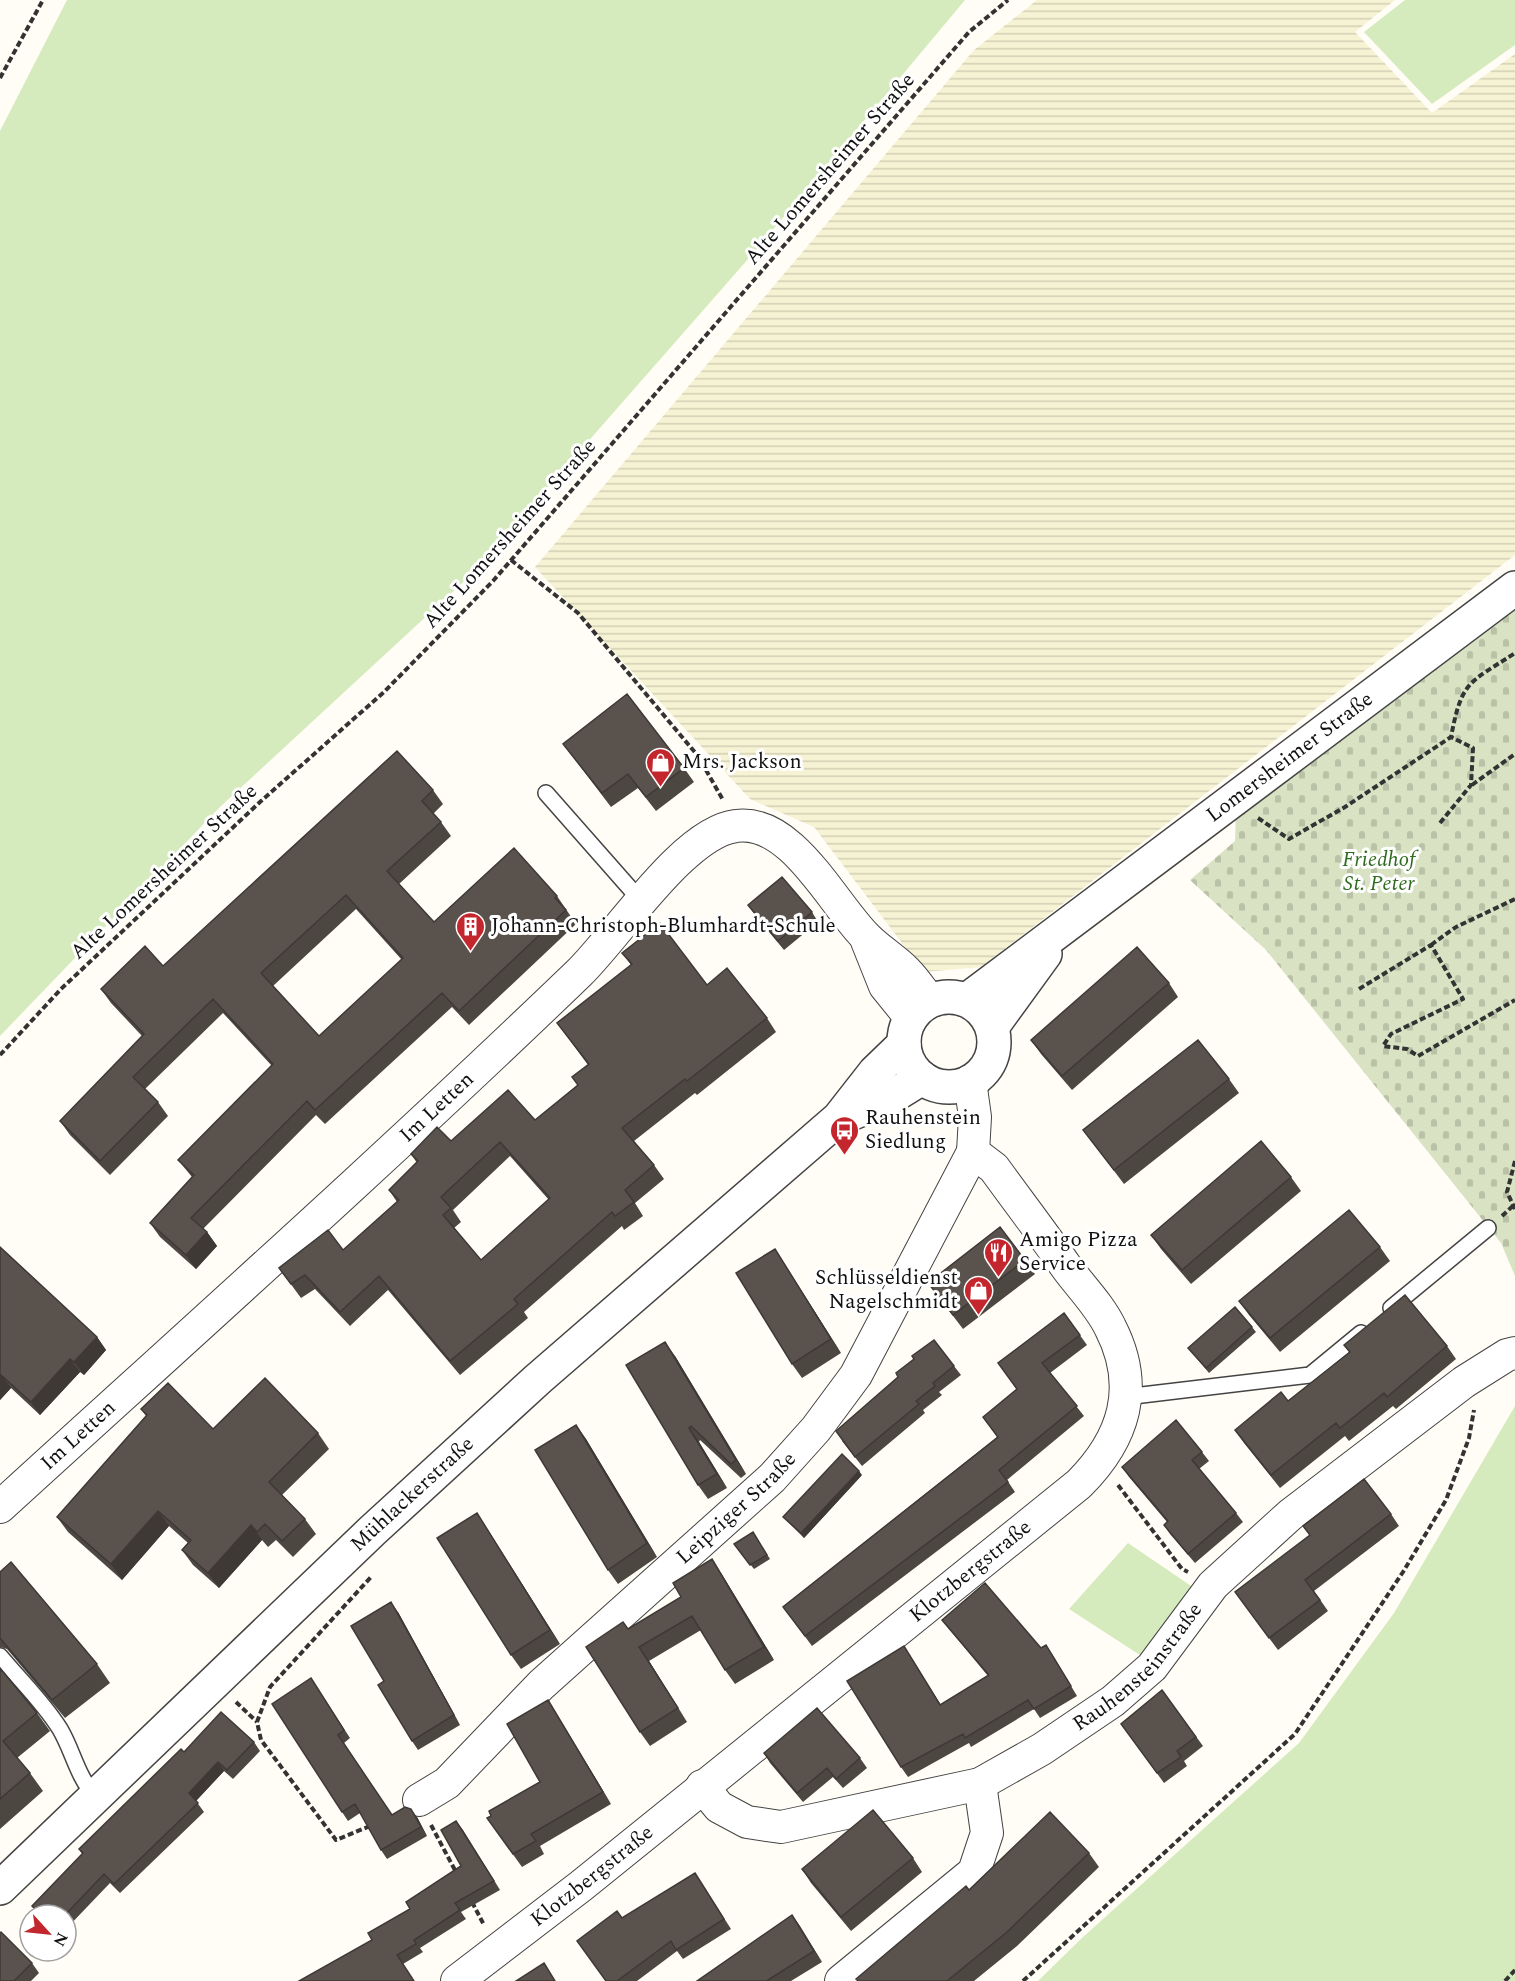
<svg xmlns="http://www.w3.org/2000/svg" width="1515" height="1981" viewBox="0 0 1515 1981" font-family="Spectral,serif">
	<defs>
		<pattern id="farmland-rules" width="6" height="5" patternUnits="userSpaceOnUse" patternTransform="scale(1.5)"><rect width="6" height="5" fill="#f6f3d4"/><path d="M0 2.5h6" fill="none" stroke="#d2cfb5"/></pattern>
		<pattern id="cemetery-stones" width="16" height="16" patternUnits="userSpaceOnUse" patternTransform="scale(1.5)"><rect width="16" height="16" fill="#d9e3c4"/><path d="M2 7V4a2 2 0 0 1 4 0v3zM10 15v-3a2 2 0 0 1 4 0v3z" fill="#b9c2a7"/></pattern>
	</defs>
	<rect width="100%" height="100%" fill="#fffdf5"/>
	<!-- farmland -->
	<path fill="url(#farmland-rules)" d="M1037,0H1395L1355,32L1432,113L1515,54V555L981,967L924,972L814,827L750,799L535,567L974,50Z"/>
	<!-- green -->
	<path fill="#d5ebbd" d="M67,0H965L756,250L471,575L221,806L0,1036V131Z
		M1405,0H1515V45L1432,104L1364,32Z
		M1515,1406V1981H1038L1083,1937L1299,1743L1394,1613Z
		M1128,1543L1197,1590L1143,1657L1069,1609Z"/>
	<!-- cemetery -->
	<path fill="url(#cemetery-stones)" d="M1515,595V1276L1501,1243L1266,950L1190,880L1235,841L1236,811Z"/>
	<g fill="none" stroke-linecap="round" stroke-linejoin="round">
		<defs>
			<path id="service" d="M546,793L642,902
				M1391,1308L1488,1228
				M1125,1397L1310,1375L1361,1333
				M0,1656C20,1680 44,1703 60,1729C73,1751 77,1776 95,1796"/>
			<g id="minor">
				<path d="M867,941L885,986L911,1018"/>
				<path id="s1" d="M0,1507C194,1330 390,1155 579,973C618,935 684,832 736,826C792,818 833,905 867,938C879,950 894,959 906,971C915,980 922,991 930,1001"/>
				<path id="s2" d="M702,1786L719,1807L747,1822L781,1827L980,1784L1042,1749L1113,1701L1152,1667L1213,1585L1290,1515L1464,1382L1507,1355L1515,1353"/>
				<path id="s3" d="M419,1800L447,1783L541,1685L772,1478L816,1429L856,1375L973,1152"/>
				<path id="s4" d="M457,1981L581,1886L1079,1484C1124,1439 1141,1387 1110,1327C1100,1306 1081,1287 1067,1268C1043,1234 1018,1201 994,1168L973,1152L975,1117L970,1081"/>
				<path d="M841,1981L974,1872L987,1833L980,1784"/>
			</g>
			<g id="tertiary">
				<circle cx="949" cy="1042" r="45"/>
				<path id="s5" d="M967,1000L1515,588"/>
				<path d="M992,1027L1045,954"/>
				<path d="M841,1118L893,1096L922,1078"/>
				<path id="s6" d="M0,1888L372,1531L538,1379L839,1118L875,1072L904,1044"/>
			</g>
		</defs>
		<!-- service casing -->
		<use href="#service" stroke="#444" stroke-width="18"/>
		<!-- minor casing -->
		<use href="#minor" stroke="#444" stroke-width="34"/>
		<!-- tertiary casing -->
		<use href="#tertiary" stroke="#444" stroke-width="36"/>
		<!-- path -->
		<path stroke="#333" stroke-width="4" stroke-dasharray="6 3" stroke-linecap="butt" d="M0,78L43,0
			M511,560L578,613L698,756L723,800
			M1472,785L1515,754
			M1258,818L1289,839L1345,807L1451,737C1462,680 1468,684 1515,653
			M1440,823L1471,785L1473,748L1451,737
			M1431,945L1456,927L1515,899
			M1359,989L1431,945L1463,999L1391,1034L1383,1046L1407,1049L1418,1056L1515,1000
			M0,1055L61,989L260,802L384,692L493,581L969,32L1008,0
			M1515,1161L1507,1192L1515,1209
			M1502,1216L1515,1204
			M1118,1485L1182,1569L1188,1572
			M236,1702L257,1722
			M431,1825L457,1874
			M370,1826L336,1840L261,1740L257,1722L270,1687L371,1577
			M472,1902L484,1925
			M1023,1981L1295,1734L1403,1572L1446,1500L1469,1438L1474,1410
			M1505,1981L1515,1970"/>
		<!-- service -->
		<use href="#service" stroke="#fff" stroke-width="15"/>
		<!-- minor -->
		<use href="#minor" stroke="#fff" stroke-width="32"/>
		<!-- tertiary -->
		<use href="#tertiary" stroke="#fff" stroke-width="33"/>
	</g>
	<!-- wall -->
	<path fill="#4d4742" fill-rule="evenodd" d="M563,744L684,768L694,782L656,811L638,788L611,807Z
		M433,790L443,804L433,814L441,822L451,836L399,884L434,922L557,896L576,924L469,1025L452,1007L325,1124L316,1115L203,1229L207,1232L217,1246L196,1269L160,1237L150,1223L192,1177L178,1160L272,1066L223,1013L145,1089L158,1102L168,1116L110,1175L70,1135L60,1121L142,1036L111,1003L101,989L163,966ZM356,909L402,960L319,1036L273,986Z
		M748,905L812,912L818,922L784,950L755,915Z
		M622,953L707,985L767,1018L776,1032L697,1095L695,1093L634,1141L654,1165L664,1179L635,1203L643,1216L624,1230L622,1226L524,1312L528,1318L460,1375L388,1290L350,1326L315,1289L301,1298L279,1268L343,1250L397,1202L389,1190L417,1163L411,1154L451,1141L535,1120L578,1085L588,1065L557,1023L631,965ZM510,1156L549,1200L481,1260L454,1228L461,1222L453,1210Z
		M1169,983L1178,997L1072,1090L1041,1054L1031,1040Z
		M1229,1079L1239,1093L1124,1184L1083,1130Z
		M1291,1177L1301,1191L1191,1284L1161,1249L1151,1235Z
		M0,1247L97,1337L106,1350L84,1375L80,1372L40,1415L11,1388L0,1400Z
		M1380,1247L1390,1261L1280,1352L1249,1315L1239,1301Z
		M775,1249L841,1353L802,1378L792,1364Z
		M1025,1260L1035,1274L963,1329L928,1283Z
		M1064,1313L1087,1345L1050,1373L1084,1416L1007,1480L1015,1492L812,1646L783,1607L997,1437L983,1417L1017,1389Z
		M1252,1327L1256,1332L1209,1373L1188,1348Z
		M1344,1345L1447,1346L1456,1359L1396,1409L1393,1406L1349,1441L1345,1436L1280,1488L1244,1443L1235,1430L1288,1401L1349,1352Z
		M675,1356L746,1474L741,1478L700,1440L699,1442L727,1488L708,1499L698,1485Z
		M914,1359L954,1366L961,1375L939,1392L942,1395L923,1410L925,1413L862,1466L842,1441Z
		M141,1409L213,1429L318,1433L329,1449L282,1495L305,1519L316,1534L293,1557L276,1540L268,1547L262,1540L219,1588L193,1565L182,1550L188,1543L169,1526L122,1580L68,1532L57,1517L146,1416Z
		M576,1425L586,1439L657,1557L618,1584L608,1570Z
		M1202,1452L1209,1461L1199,1469L1236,1513L1243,1522L1195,1563L1170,1534L1164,1525L1167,1522L1129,1477L1122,1467Z
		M862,1475L804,1538L783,1517Z
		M1391,1514L1399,1526L1314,1591L1328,1611L1278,1650L1243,1603L1310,1536L1303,1526Z
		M486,1527L560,1644L521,1669L511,1655Z
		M756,1537L770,1559L754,1569L734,1544Z
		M0,1572L97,1664L110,1683L65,1718L7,1649L0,1647Z
		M721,1573L774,1660L735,1684L725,1670L701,1630L649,1661L687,1722L650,1746L640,1732L628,1629Z
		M398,1612L460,1725L418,1750L412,1741L384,1681Z
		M942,1620L1041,1648L1052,1654L1077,1696L1040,1718L1034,1709L971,1747L969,1743L908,1777L901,1767L910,1655L941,1705L988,1676L949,1629Z
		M0,1668L37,1713L50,1731L17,1758L30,1773L43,1791L0,1829Z
		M317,1687L350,1738L344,1743L392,1815L417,1817L427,1836L387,1859L381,1850L360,1813L348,1821L342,1812Z
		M1162,1690L1203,1746L1184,1761L1187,1766L1164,1783L1121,1724Z
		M556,1713L611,1804L540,1846L544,1854L522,1867L487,1818L540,1782Z
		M254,1742L260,1751L233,1779L224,1771L196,1801L204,1812L120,1893L110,1883L66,1929V1915H39L32,1906L82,1854L79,1849L184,1752Z
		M764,1753L860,1758L867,1768L843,1788L833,1777L803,1802L770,1763Z
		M456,1821L500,1890L461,1912L466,1919L420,1948L423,1952L403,1964L414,1981H299L372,1940L461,1866Z
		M1089,1853L1099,1867L1017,1946L974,1981H857L969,1890Z
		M913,1858L922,1872L851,1931L811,1883L802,1869Z
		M701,1882L731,1929L683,1959L677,1951L637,1981H605L622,1918Z
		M792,1915L822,1962L791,1981H697Z
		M32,1963L39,1973L31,1981H0Z"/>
	<!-- shaded-wall -->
	<path fill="#3f3936" d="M207,1232L217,1246L196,1269L186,1255Z
		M775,1249L784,1263L841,1353L831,1339Z
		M97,1337L106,1350L84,1375L74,1362Z
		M665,1342L675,1356L746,1474L736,1460Z
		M70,1359L80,1372L40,1415L31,1402Z
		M1,1375L11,1388L0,1400V1376Z
		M576,1425L586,1439L657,1557L647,1543Z
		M689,1428L699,1442L727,1488L717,1474Z
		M859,1471L862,1475L804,1538L801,1533Z
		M158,1511L169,1526L122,1580L111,1564Z
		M477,1513L486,1527L560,1644L550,1630Z
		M251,1525L262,1540L219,1588L208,1573Z
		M712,1559L721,1573L774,1660L764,1647Z
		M391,1602L398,1612L460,1725L454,1715Z
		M639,1647L649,1661L687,1722L678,1708Z
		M548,1700L556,1713L611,1804L603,1792Z
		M218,1762L224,1771L195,1802L189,1793Z
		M411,1809L417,1817L427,1836L421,1827Z
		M456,1821L463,1830L500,1890L494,1881Z
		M792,1915L800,1926L822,1962L814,1951Z"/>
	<!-- building -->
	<path fill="#5a524d" stroke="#3f3936" stroke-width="1.5" fill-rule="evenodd" d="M627,694L684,768L646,797L628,774L602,793L563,744Z
		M397,751L433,790L422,801L441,822L387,871L434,922L514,848L557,896L555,898L566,910L459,1011L442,993L315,1110L307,1101L191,1218L207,1232L186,1255L150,1223L194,1175L178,1160L273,1064L213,999L133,1077L158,1102L100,1161L60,1121L144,1034L101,989L145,946L163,966ZM346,895L403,958L319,1036L261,973Z
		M782,877L812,912L778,941L748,905Z
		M660,923L707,985L727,968L767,1018L687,1081L685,1079L622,1128L654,1165L625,1190L634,1202L615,1216L612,1212L514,1299L518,1304L450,1361L379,1276L340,1312L305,1275L291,1284L279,1268L328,1230L343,1250L399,1200L389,1190L418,1161L411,1154L437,1127L451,1141L508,1090L535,1120L578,1085L572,1077L589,1064L557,1023L632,964L622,953ZM500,1142L550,1198L481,1260L443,1215L451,1208L441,1197Z
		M1137,947L1169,983L1062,1076L1031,1040Z
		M1198,1040L1229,1079L1114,1170L1083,1130Z
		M1261,1141L1291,1177L1182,1270L1151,1235Z
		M1349,1210L1380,1247L1270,1338L1239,1301Z
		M1000,1227L1025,1260L953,1315L928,1283Z
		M0,1247L97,1337L74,1362L70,1359L31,1402L1,1375L0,1376Z
		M775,1249L831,1339L792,1364L736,1273Z
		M1405,1295L1447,1346L1387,1397L1384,1393L1340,1428L1336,1423L1271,1475L1235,1430L1281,1392L1288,1401L1350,1352L1344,1345Z
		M1235,1307L1252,1327L1206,1368L1188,1348Z
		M1064,1313L1080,1335L1042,1363L1077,1406L999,1470L1008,1482L805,1636L783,1607L998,1437L983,1417L1017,1389L998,1363Z
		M934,1340L954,1366L933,1383L935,1386L916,1401L919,1404L855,1457L836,1431L898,1377L896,1373L914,1359L912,1356Z
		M665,1342L736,1460L731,1464L691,1426L689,1428L717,1474L698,1485L626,1365Z
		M265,1378L318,1433L269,1482L305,1519L282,1541L265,1524L257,1532L251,1525L208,1573L182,1550L191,1540L158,1511L111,1564L57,1517L147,1415L141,1409L168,1383L213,1429Z
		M1176,1420L1202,1452L1192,1460L1236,1513L1188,1554L1164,1525L1168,1521L1122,1467Z
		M576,1425L647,1543L608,1570L535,1450Z
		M842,1454L859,1471L801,1533L783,1517Z
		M1364,1479L1391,1514L1305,1580L1320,1600L1269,1638L1235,1592L1310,1535L1303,1526Z
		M477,1513L550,1630L511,1655L437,1538Z
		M753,1532L767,1555L750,1565L734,1544Z
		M712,1559L764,1647L725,1670L692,1616L639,1647L678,1708L640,1732L586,1647L623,1622L628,1629L681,1597L673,1583Z
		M11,1562L97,1664L52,1700L0,1638V1572Z
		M985,1583L1041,1648L1046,1645L1071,1686L1034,1709L1028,1700L965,1738L963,1734L901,1767L847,1681L904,1646L940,1705L989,1675L942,1620Z
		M391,1602L454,1715L412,1741L378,1685L384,1681L351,1626Z
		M0,1668L37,1713L3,1741L30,1773L0,1799Z
		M311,1678L344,1730L338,1735L392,1815L405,1807L411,1809L421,1827L381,1850L355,1804L342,1812L272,1704Z
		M1162,1690L1196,1737L1177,1751L1181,1757L1157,1773L1121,1724Z
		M548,1700L603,1792L531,1834L536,1841L513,1854L487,1818L491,1816L489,1811L540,1782L507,1724Z
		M817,1708L860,1758L836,1779L827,1768L797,1793L764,1753Z
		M221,1712L254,1742L227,1770L218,1762L189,1793L198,1803L114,1884L104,1874L65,1915H41L32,1906L83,1853L79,1849L181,1749L184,1752Z
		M873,1810L913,1858L841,1917L802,1869Z
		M1050,1812L1089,1853L1007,1932L947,1981H858L856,1979L966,1886L969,1890Z
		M456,1821L494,1881L455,1903L460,1910L414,1940L416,1944L397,1955L414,1981H299L372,1940L368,1933L410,1909L406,1902L461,1866L441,1830Z
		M695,1873L724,1919L676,1950L671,1941L617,1981H606L577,1941L617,1911L622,1918Z
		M792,1915L814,1951L768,1980L769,1981H697Z
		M1,1932L32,1963L14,1981H0V1933Z
		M544,1963L555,1981H516Z"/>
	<!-- icons -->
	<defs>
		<symbol id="shop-pin" viewBox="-11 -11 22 30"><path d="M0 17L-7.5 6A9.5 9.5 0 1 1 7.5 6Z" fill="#c4262e" stroke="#fff"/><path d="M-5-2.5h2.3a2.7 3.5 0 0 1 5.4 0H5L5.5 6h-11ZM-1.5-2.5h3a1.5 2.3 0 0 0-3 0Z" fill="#fff"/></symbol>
		<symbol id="building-pin" viewBox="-11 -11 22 30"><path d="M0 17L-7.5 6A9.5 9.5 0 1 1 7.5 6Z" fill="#c4262e" stroke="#fff"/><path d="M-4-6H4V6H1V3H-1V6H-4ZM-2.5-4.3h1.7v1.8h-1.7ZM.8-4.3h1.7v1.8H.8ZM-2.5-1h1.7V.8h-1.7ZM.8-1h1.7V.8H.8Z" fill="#fff"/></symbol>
		<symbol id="bus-pin" viewBox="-11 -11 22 30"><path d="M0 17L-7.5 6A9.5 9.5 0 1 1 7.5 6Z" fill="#c4262e" stroke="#fff"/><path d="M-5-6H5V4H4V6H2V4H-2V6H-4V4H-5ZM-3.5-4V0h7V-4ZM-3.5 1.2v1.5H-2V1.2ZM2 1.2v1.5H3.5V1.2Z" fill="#fff"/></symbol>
		<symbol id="restaurant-pin" viewBox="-11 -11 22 30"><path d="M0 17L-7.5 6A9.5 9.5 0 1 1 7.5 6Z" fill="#c4262e" stroke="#fff"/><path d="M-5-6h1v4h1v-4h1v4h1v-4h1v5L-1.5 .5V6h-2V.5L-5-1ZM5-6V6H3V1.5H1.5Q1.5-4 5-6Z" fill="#fff"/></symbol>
	</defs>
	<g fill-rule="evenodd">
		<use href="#shop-pin" x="644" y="746" width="33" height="45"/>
		<use href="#building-pin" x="454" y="910" width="33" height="45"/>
		<use href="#bus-pin" x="828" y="1114" width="33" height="45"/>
		<use href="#restaurant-pin" x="982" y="1236" width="33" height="45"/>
		<use href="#shop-pin" x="962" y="1274" width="33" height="45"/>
	</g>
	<g text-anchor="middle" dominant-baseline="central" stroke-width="6" stroke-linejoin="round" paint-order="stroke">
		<!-- street labels -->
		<g font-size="21" fill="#111" stroke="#fff">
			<text transform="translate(830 169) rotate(-49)">Alte Lomersheimer Straße</text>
			<text transform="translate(510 534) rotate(-48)">Alte Lomersheimer Straße</text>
			<text stroke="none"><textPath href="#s5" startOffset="404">Lomersheimer Straße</textPath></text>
			<text transform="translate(164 872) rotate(-43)">Alte Lomersheimer Straße</text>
			<text stroke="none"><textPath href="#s1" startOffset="592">Im Letten</textPath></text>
			<text stroke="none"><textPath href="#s1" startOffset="106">Im Letten</textPath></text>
			<text stroke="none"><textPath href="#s6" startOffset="570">Mühlackerstraße</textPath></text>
			<text stroke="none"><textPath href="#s3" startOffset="432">Leipziger Straße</textPath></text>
			<text stroke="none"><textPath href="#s4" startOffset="657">Klotzbergstraße</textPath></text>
			<text stroke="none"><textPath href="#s2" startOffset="495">Rauhensteinstraße</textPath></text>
			<text stroke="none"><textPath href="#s4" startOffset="171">Klotzbergstraße</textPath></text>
		</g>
		<!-- poi labels -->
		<g font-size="21" fill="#111" stroke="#fff" text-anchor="start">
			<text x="682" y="762">Mrs. Jackson</text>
			<text x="491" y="926">Johann-Christoph-Blumhardt-Schule</text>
			<text x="865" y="1118">Rauhenstein<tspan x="865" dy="24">Siedlung</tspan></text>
			<text x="1019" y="1240">Amigo Pizza<tspan x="1019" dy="24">Service</tspan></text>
			<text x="958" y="1278" text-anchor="end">Schlüsseldienst<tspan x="958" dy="24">Nagelschmidt</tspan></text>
		</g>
		<!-- park labels -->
		<g font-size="21" font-style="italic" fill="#2f6b1f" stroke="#fff">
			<text x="1379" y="860">Friedhof<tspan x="1379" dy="24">St. Peter</tspan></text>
		</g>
	</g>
	<!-- north arrow -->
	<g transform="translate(48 1933) rotate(117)"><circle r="28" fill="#ffffff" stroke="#a0a0a0" stroke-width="1.5"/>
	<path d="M0-4.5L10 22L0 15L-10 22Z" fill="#c4262e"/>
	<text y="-9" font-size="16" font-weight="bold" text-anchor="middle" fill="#111111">N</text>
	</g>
</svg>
